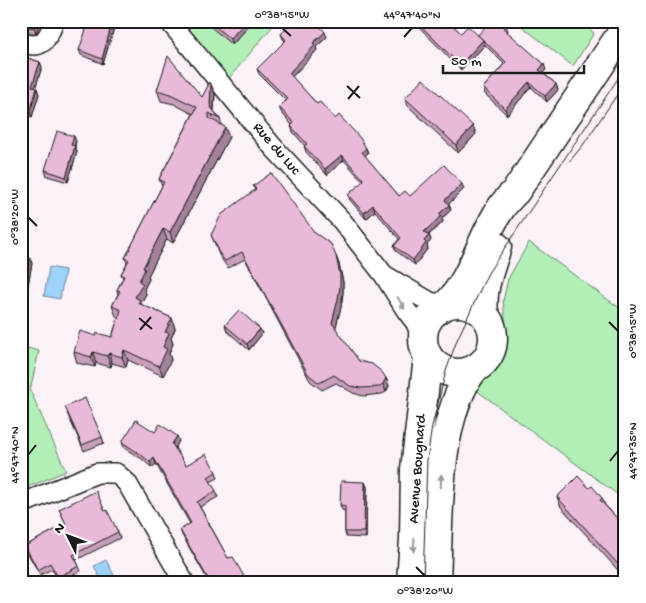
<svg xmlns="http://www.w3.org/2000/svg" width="646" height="603" viewBox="0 0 646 603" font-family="'Gochi Hand',sans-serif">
	<rect width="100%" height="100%" fill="#fbf1f8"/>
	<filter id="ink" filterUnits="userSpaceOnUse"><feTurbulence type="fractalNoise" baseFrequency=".02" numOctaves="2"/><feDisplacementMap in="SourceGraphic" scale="10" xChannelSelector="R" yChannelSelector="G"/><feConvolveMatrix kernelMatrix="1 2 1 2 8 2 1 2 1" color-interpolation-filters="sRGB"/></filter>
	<g filter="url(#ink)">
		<!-- green -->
		<path fill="#b1efb6" stroke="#668669" d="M195,21H277L229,78L187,30Z
			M515,21H579L594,33L573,66Z
			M529,242L625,312V500L472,387L503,351L507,335L503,301L508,279Z
			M21,346L39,351L30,390L66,471L21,490Z"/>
		<!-- water -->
		<path fill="#9dd2fb" stroke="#6989a2" d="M49,267L65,270L60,299L44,296Z
			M106,560L117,581L116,582H102L94,566Z"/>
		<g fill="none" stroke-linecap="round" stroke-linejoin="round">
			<defs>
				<path id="minor" d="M169,21L273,147L342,221L384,275
					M21,42C42,51 48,39 54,21
					M423,342L416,323L406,310L384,275L430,302L446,305
					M21,504L97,473H116L127,483L184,582"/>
				<path id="secondary" d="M423 338a35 35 0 1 1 70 0a35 35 0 1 1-70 0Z
					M446,305C473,279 480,239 501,208C505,202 511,196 516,191L625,28
					M484,313C481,290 490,269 497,247
					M411,582L414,539L415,469L428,357
					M436,582C439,521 435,418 474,369"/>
			</defs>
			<!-- minor casing -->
			<use href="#minor" stroke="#1c1c1c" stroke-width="22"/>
			<!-- secondary casing -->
			<use href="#secondary" stroke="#1c1c1c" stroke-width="31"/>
			<!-- minor -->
			<use href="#minor" stroke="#fff" stroke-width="19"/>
			<!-- secondary -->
			<use href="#secondary" stroke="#fff" stroke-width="28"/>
			<!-- tram -->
			<path stroke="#1c1c1c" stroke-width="1" d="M569,162L583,145L625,83
				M423,582L427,460L432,426L446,371L457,340L488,273L625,68"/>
		</g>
		<!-- wall -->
		<path fill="#c89fbb" stroke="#1c1c1c" d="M21,21H41L36,33H31L21,29Z
			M113,21L112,23L114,28L103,64L81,55L79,50Z
			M209,21H253L232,45L211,27Z
			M416,21H448L461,33L479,36L508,31L507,32L546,70L543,73L556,84L558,90L547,102L531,87L507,115L485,94L483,88L504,64L485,45L461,70L417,25Z
			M281,34L327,37L316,47L317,50L292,77L317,104L335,119L366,148L368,153L365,156L399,196H410L464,189L449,204L451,210L442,218L443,222L429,235L431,240L427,245L428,248L415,265L396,251L394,246L399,239L375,211L366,219L350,200L348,195L363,182L344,160L327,175L306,152L304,146H305L293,132L291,126L292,125L281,112L279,107L286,101L259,74L257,69L285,41L283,39Z
			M21,56L40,62L42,67L35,88L39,94L32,117L21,114Z
			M157,90L202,97L215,94L214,111L220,119L222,126L229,137L173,243L167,239L148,276L149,279L144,289L146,294L141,303L142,305L172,318L175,329L171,338L173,344L169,353L171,360L163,376L128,360L126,367L112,363L111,367L96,363L95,367L77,363L74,352L96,336L112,337L118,318L116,316L112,306L118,294L117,290L123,278L121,274L127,263L125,258L162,186L159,179L193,114L174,104L161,101Z
			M405,98L473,126L476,134L458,153L408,106Z
			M76,141L75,146L77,152L68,182L47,176L45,170Z
			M253,186L315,233L336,256L339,264L343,282V293L341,307L335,328L359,361L386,378L389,386L386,392L382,394L363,396L353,393L336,383L322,390L310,381L245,259L228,268L220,257L217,250V249L211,235L255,190Z
			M21,256L32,263L24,307H22L21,310Z
			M225,325L260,329L262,334L249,350L227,331Z
			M67,413L102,437L104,443L84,451Z
			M155,432L179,441L175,448L186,465L216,472L218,478L210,482L216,491L218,497L200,507L228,558L248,582H209L182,535L180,530L190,524L156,464L152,468L142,459L124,448L122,442Z
			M365,482L367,487L366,538L346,537L345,532V511L342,510L340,505Z
			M589,488L602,498L605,505L625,527V578L561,507L557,497Z
			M59,509L105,511L118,532L120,538L76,560L81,571L61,582H59L52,569L40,575L27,552L25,546L66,524Z"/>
		<!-- shaded-wall -->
		<path fill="#a38299" stroke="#1c1c1c" d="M37,21H41L36,33L34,27Z
			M246,21H253L232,45L230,39Z
			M112,23L114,28L103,64L102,59Z
			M506,25L508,31L505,34L503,28Z
			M325,32L327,37L316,47L317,50L291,78L289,73L313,43Z
			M483,40L485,45L461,70L460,65Z
			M40,62L42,67L34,92L32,86Z
			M544,64L546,70L541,75L539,70Z
			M529,82L531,87L507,115L505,109Z
			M211,84L215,94L213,117L210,106Z
			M556,84L558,90L547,102L545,96Z
			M37,88L39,94L32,117L30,112Z
			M473,126L476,134L458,153L456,145Z
			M225,127L229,137L173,243L170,232Z
			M74,136L76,141L73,150L71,145Z
			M75,146L77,152L68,182L66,177Z
			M366,148L368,153L364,157L362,152Z
			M342,155L344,160L327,175L325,169Z
			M462,184L464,189L447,206L445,200Z
			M373,205L375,211L366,219L364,213Z
			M449,205L451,210L442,218L443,222L426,237L424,232L439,214Z
			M163,229L167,239L148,276L149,279L144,289L146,294L141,303L144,310L142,313L135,297L139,281L143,268Z
			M429,235L431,240L427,245L428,248L415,265L413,260L424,241Z
			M336,256L339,264L343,282V293L341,307L335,331L332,323Z
			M30,258L32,263L24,307L22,302Z
			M172,318L175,329L171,338L173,344L169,353L171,360L163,376L159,366L165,332Z
			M260,329L262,334L249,350L247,344Z
			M124,350L128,360L126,367L122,357Z
			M93,352L96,363L95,367L91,357Z
			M109,353L112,363L111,367L107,356Z
			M386,378L389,386L386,392L383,384Z
			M177,436L179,441L174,450L172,444Z
			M154,458L156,464L152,468L150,462Z
			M365,482L367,487L366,538L364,532Z"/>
		<!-- building -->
		<path fill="#e9b9da" stroke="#1c1c1c" d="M21,21H37L34,27L29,28L21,25Z
			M89,21H109V22L112,23L102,59L79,50Z
			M209,21H246L230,39Z
			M293,21H315L325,32L313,43L315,45L289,73L317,104L320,102L335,119L339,115L360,138L366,148L362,152L399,196L405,191L410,196L444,165L462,184L445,200L449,205L439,214L441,216L424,232L429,235L424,241L426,243L413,260L394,246L401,238L373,205L364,213L348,195L364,180L342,155L325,169L304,146L307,144L291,126L294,123L279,107L288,99L257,69L286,40L281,34Z
			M416,21H448L461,33L468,26L483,40L460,65Z
			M490,21H501L506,25L503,28L544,64L539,70L556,84L545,96L529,82L505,109L483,88L506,62L478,35Z
			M21,56L40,62L32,86L37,88L30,112L21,109Z
			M168,56L202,97L210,82L211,84L210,106L220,119L209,113V118L225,127L170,232L163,229L143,268L145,269L139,281L143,284L135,297L140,300L138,303L172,318L165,332L169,333L163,347L167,349L159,366L124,350L122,357L109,353L107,356L93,352L91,357L74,352L80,331L96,336L97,333L112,337L121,310L112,306L120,291L117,290L124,276L121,274L129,260L125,258L164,182L159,179L197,107L170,94L157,90Z
			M423,79L473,126L456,145L405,98Z
			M57,131L74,136L71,145L75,146L66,177L45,170Z
			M271,173L315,233L331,244L336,256L340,275V286L338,299L332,323L359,361L372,364L382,372L386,378L383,384L379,387L361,388L350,386L334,375L319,383L308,374L242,252L225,261L217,250L218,249L211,235L221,215L256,189L253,186Z
			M21,256L30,258L22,302H21Z
			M239,310L260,329L247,344L225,325Z
			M85,398L102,437L82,445L65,407Z
			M136,420L155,432L160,424L177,436L172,444L186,465L206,454L216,472L208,477L216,491L197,502L228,558L233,557L247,582H210L180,530L191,523L154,458L150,462L140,454L122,442Z
			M578,476L589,488L592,486L602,498L600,500L625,527V572L557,497Z
			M341,481L365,482L364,532H345V506L340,505Z
			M96,491L105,511L107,510L118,532L73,555L79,566L58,577L50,563L38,570L25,546L66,524L59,509Z
			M462,578L465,582H458Z"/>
		<!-- one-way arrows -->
		<defs><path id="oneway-solid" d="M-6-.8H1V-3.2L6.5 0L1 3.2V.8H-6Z" transform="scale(1.25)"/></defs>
		<g fill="#999">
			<use href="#oneway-solid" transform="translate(401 303) rotate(59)"/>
			<use href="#oneway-solid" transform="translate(441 481) rotate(-87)"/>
			<use href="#oneway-solid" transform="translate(414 545) rotate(94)"/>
		</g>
	</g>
	<!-- ticks -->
	<path fill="none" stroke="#1c1c1c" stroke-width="2" d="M282,28L291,36M404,37L412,28M347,86L360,98M348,99L359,86M28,217L37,226M139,318L152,329M609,322L618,331M140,330L151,317M28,455L36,445M610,461L618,451M416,567L425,576"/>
	<g text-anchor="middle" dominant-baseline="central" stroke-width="5" stroke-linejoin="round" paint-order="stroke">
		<!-- street labels -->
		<g font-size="15" fill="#1c1c1c" stroke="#fff">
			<text transform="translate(276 149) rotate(49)">Rue du Luc</text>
			<text transform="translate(418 469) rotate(-86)">Avenue Bougnard</text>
		</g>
	</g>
	<!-- margin -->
	<rect width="646" height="603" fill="none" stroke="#fff" stroke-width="55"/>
	<!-- north arrow -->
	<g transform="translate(68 536) rotate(312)" stroke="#ffffff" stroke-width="4" paint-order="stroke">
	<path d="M0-4L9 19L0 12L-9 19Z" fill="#1c1c1c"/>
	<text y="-8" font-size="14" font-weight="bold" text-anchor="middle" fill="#1c1c1c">N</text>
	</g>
	<!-- scale -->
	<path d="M443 65v8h141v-8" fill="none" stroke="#1c1c1c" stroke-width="2.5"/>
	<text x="451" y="65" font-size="15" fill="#1c1c1c" stroke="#ffffff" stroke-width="4" paint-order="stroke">50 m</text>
	<rect x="28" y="28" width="590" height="548" fill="none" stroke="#1c1c1c" stroke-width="2"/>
	<g font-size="12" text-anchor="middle" fill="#1c1c1c">
		<text x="282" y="18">0°38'15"W</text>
		<text x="412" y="18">44°47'40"N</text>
		<text transform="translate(14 217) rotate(-90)" y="4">0°38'20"W</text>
		<text transform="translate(632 331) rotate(-90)" y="4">0°38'15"W</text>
		<text transform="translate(632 451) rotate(-90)" y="4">44°47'35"N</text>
		<text transform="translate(14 455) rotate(-90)" y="4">44°47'40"N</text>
		<text x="425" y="594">0°38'20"W</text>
	</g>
</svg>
